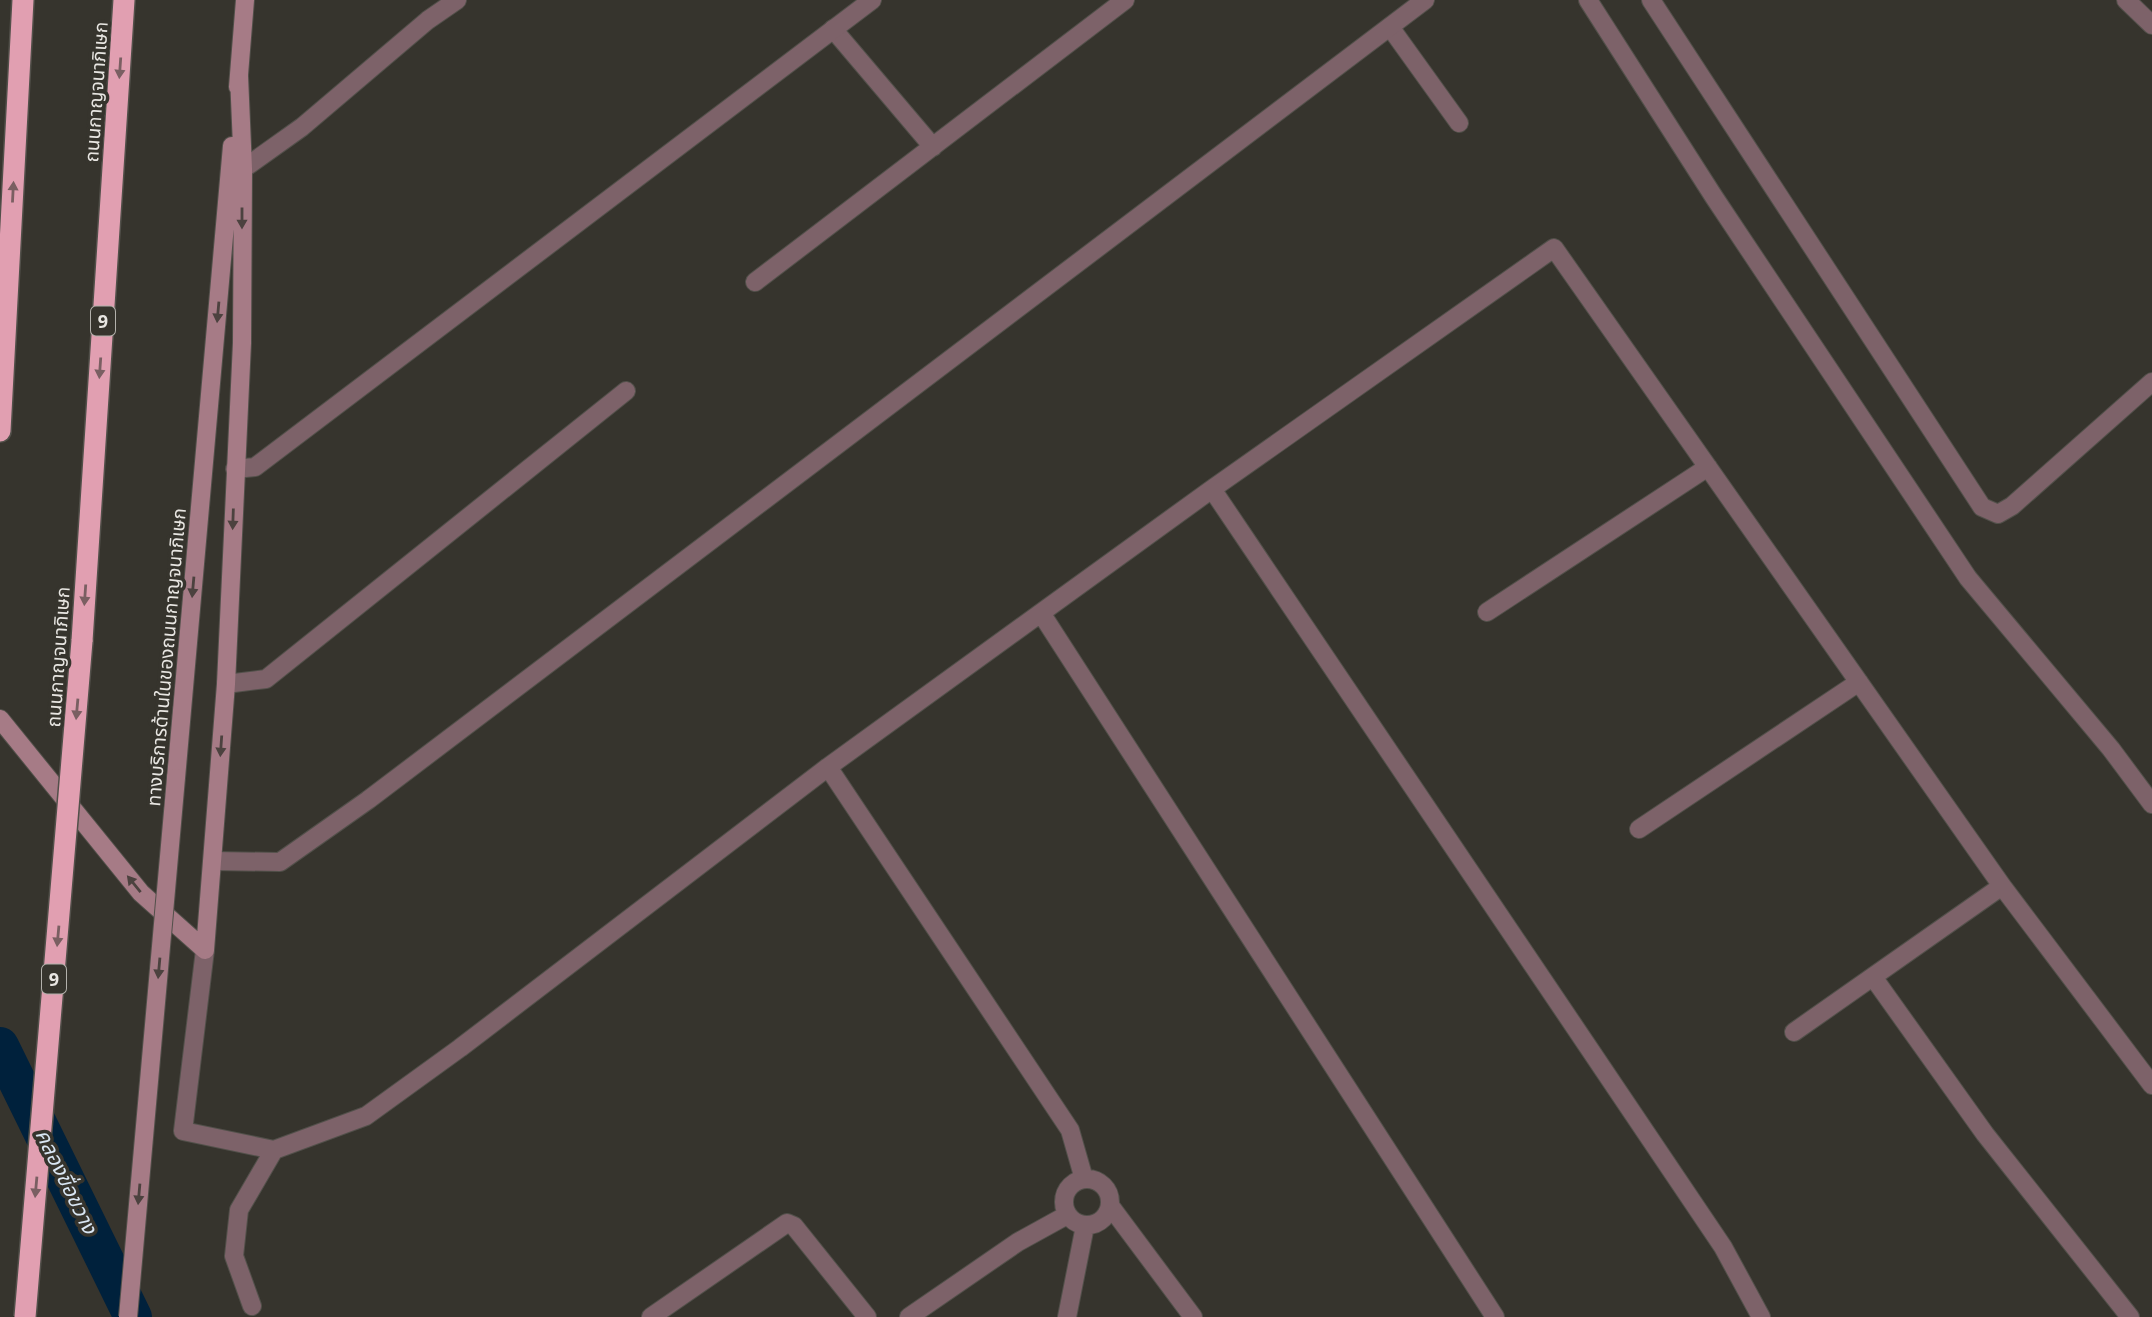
<svg xmlns="http://www.w3.org/2000/svg" width="2152" height="1317" viewBox="0 0 2152 1317" font-family="'Noto Sans','Noto Sans Thai',sans-serif">
	<rect width="100%" height="100%" fill="#36342d"/>
	<g fill="none" stroke-linecap="round" stroke-linejoin="round">
		<!-- canal -->
		<path stroke="#00213c" stroke-width="38" d="M0,1046L133,1317"/>
		<defs>
			<path id="lane" d="M1390,27L1459,123
				M833,29L933,147
				M755,282L1125,0
				M226,684L266,679L626,391"/>
			<path id="street" d="M1588,0L1714,197L1968,578L2111,749L2152,804
				M1651,0L1982,507L1998,514L2012,506L2152,382
				M2126,0L2152,25
				M243,169L302,127L428,20L457,0
				M235,469L255,467L872,0
				M1212,489L1723,1247L1761,1317
				M1487,612L1708,467
				M1041,613L1495,1317
				M828,767L1070,1130L1084,1179
				M1639,829L1859,682
				M213,861L280,862L368,800L1425,0
				M205,950L183,1131L274,1150L366,1116L460,1048L828,767L1212,489L1554,248L2002,886L2152,1085
				M1873,977L1985,1134L2130,1317
				M1794,1032L2002,886
				M1064 1202a23 23 0 1 1 46 0a23 23 0 1 1-46 0Z
				M1111,1207L1193,1317
				M252,1306L234,1256L239,1210L274,1150
				M651,1317L787,1223L794,1226L867,1317
				M909,1317L1018,1242L1067,1215
				M1067,1317L1085,1226"/>
			<path id="secondary" d="M238,87L245,0
				M0,719L141,893L205,950L226,684L242,343L243,169L239,76
				M176,778L232,146"/>
			<path id="highway" d="M0,431L23,0
				M82,641L124,0"/>
		</defs>
		<!-- lane casing -->
		<use href="#lane" stroke="#52504a" stroke-width="20"/>
		<!-- street casing -->
		<use href="#street" stroke="#52504a" stroke-width="20"/>
		<!-- secondary casing -->
		<use href="#secondary" stroke="#52504a" stroke-width="20"/>
		<!-- highway casing -->
		<use href="#highway" stroke="#52504a" stroke-width="24"/>
		<!-- lane -->
		<use href="#lane" stroke="#7d6269" stroke-width="18"/>
		<!-- street -->
		<use href="#street" stroke="#7d6269" stroke-width="18"/>
		<!-- secondary -->
		<use href="#secondary" stroke="#a67b86" stroke-width="18"/>
		<!-- highway -->
		<use href="#highway" stroke="#e19fb1" stroke-width="21"/>
		<defs>
			<path id="secondary-bridge" d="M128,1317L176,778"/>
			<path id="highway-bridge" d="M25,1317L82,641"/>
		</defs>
		<!-- secondary-bridge casing -->
		<use href="#secondary-bridge" stroke="#52504a" stroke-width="20" stroke-linecap="butt"/>
		<!-- highway-bridge casing -->
		<use href="#highway-bridge" stroke="#52504a" stroke-width="24" stroke-linecap="butt"/>
		<!-- secondary-bridge -->
		<use href="#secondary-bridge" stroke="#a67b86" stroke-width="18"/>
		<!-- highway-bridge -->
		<use href="#highway-bridge" stroke="#e19fb1" stroke-width="21"/>
	</g>
	<!-- one-way arrows -->
	<defs><path id="oneway-solid" d="M-6-.8H1V-3.2L6.5 0L1 3.2V.8H-6Z" transform="scale(1.75)"/></defs>
	<g fill="#7a5f62">
		<use href="#oneway-solid" transform="translate(120 68) rotate(94)"/>
		<use href="#oneway-solid" transform="translate(13 192) rotate(-87)"/>
		<use href="#oneway-solid" transform="translate(100 368) rotate(94)"/>
		<use href="#oneway-solid" transform="translate(85 595) rotate(94)"/>
		<use href="#oneway-solid" transform="translate(77 709) rotate(95)"/>
		<use href="#oneway-solid" transform="translate(58 936) rotate(95)"/>
		<use href="#oneway-solid" transform="translate(36 1187) rotate(95)"/>
	</g>
	<g fill="#4c423f">
		<use href="#oneway-solid" transform="translate(242 218) rotate(90)"/>
		<use href="#oneway-solid" transform="translate(218 312) rotate(95)"/>
		<use href="#oneway-solid" transform="translate(233 519) rotate(92)"/>
		<use href="#oneway-solid" transform="translate(193 587) rotate(95)"/>
		<use href="#oneway-solid" transform="translate(221 746) rotate(94)"/>
		<use href="#oneway-solid" transform="translate(134 884) rotate(-129)"/>
		<use href="#oneway-solid" transform="translate(159 968) rotate(95)"/>
		<use href="#oneway-solid" transform="translate(139 1194) rotate(95)"/>
	</g>
	<g text-anchor="middle" dominant-baseline="central" stroke-width="7" stroke-linejoin="round" paint-order="stroke">
		<!-- shield labels -->
		<g fill="#36342d" stroke="#b3b1ac" stroke-width="2">
			<rect x="91" y="306.5" width="24" height="29" rx="5"/>
			<rect x="42" y="964.5" width="24" height="29" rx="5"/>
		</g>
		<g font-size="18" font-weight="bold" fill="#e8e6e2">
			<text x="103" y="321">9</text>
			<text x="54" y="979">9</text>
		</g>
		<!-- street labels -->
		<g font-size="19" fill="#e8e6e2" stroke="#36342d">
			<text transform="translate(96 92) rotate(-86)">ถนนกาญจนาภิเษก</text>
			<text transform="translate(58 657) rotate(-86)">ถนนกาญจนาภิเษก</text>
			<text transform="translate(166 657) rotate(-85)">ทางบริการด้านในของถนนกาญจนาภิเษก</text>
		</g>
		<!-- water labels -->
		<g font-size="21" font-style="italic" fill="#d9e6f3" stroke="#36342d">
			<text transform="translate(67 1181) rotate(64)">คลองขื่อขวาง</text>
		</g>
	</g>
</svg>
